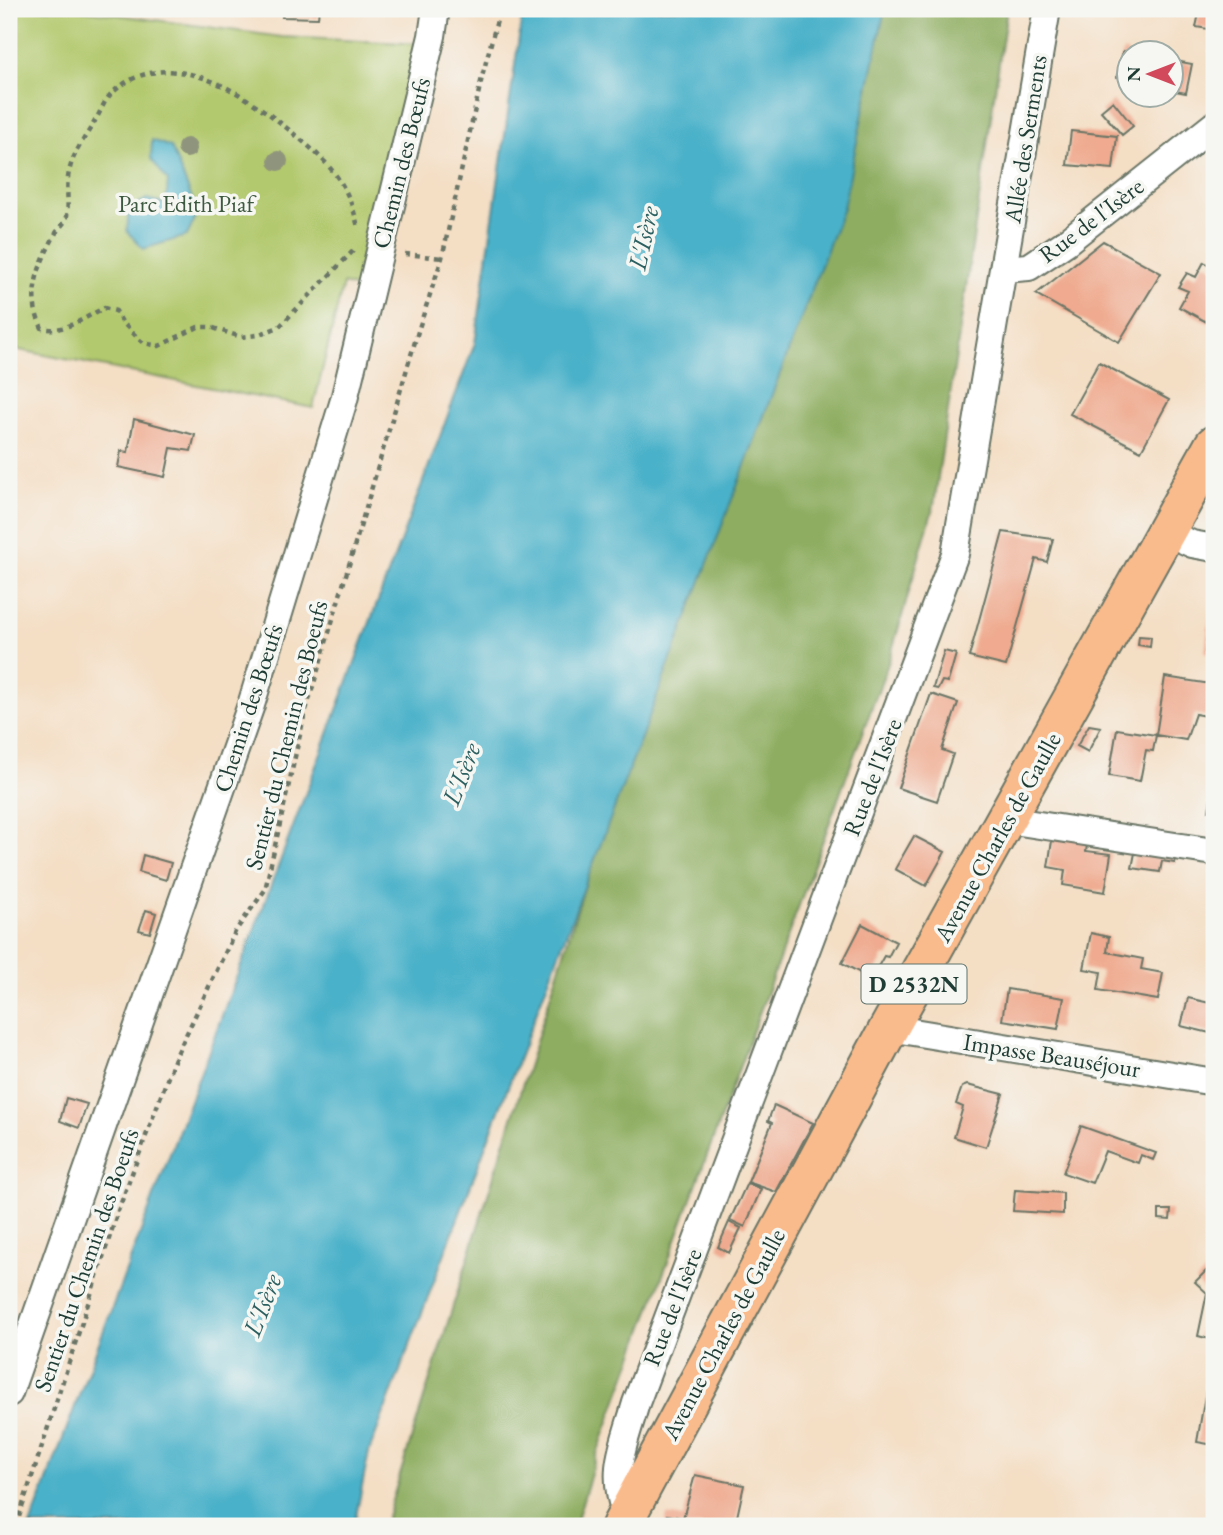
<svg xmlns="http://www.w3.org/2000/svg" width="1223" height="1535" viewBox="0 0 1223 1535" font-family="'EB Garamond',serif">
	<rect width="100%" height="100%" fill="#f6f6f2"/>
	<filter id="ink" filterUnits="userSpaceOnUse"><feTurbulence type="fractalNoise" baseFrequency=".0143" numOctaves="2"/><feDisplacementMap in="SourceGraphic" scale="14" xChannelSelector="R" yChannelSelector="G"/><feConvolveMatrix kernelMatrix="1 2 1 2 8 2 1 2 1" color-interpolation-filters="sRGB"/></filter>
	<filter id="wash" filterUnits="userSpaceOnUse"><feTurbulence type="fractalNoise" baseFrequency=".00686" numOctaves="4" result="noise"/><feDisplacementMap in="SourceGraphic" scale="28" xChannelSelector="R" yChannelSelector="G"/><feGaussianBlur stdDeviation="1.57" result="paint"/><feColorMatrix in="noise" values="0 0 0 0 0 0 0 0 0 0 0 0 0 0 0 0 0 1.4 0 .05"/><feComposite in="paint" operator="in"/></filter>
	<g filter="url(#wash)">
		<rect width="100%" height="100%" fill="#f4dec4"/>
		<!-- green -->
		<path fill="#b3c96e" stroke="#698351" stroke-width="2" d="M9,9H73L282,37L423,44L364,290L343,284L313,408L9,348Z"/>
		<!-- forest -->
		<path fill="#8ead61" stroke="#56754a" stroke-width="2" d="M860,9H1007L934,505L889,661L597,1454L575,1526H384Z"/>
		<!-- water -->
		<path fill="#4ab1c9" stroke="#34777e" stroke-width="2" d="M523,9H885L843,208L369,1452L354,1526H30L475,343Z
			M152,140L171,147L198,213L187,236L143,249L127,231L129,208L147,199L166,204L168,181L151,159Z"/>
		<g id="blocks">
			<!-- building -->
			<path fill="#efaa8f" d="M283,9H319L318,18L282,17Z
				M1200,9H1214V30L1196,27Z
				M1123,51L1128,52V79L1117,77Z
				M1170,60L1192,64L1186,93L1170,90Z
				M1113,101L1133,126L1122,135L1101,111Z
				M1071,131L1117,136L1113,169L1067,165Z
				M1103,241L1161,273L1119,342L1036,294Z
				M1204,262L1214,268V326L1179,307L1188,291L1178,287L1187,273L1196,277Z
				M1099,362L1169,400L1141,451L1070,414Z
				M134,419L195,435L191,451L171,448L165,477L118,467L121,451L128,452Z
				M1003,532L1053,539L1047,562L1036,559L1006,666L969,657Z
				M1210,614H1214V654L1205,652Z
				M1139,636L1151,637L1150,647L1138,645Z
				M944,651L956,654L948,682L942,681L938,689L933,688Z
				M1165,677L1211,684L1206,716L1195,714L1186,740L1156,735Z
				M931,694L958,703L942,750L953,754L937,801L898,788Z
				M1089,725L1101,727L1088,752L1077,746Z
				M1117,729L1156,735L1153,751L1146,750L1140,781L1109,776Z
				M1213,785H1214V812L1209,811Z
				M1053,834L1088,840L1086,851L1111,854L1105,892L1063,885L1065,870L1048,867Z
				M914,836L945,852L926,886L895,869Z
				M1136,848L1176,854L1175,863L1162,861L1160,872L1132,868Z
				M143,855L171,863L166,880L139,872Z
				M146,910L156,913L150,933L139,930Z
				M862,924L896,942L888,957L884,956L871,979L842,963Z
				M1091,933L1109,937L1107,952L1143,959L1141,969L1163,973L1158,1000L1098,990L1101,972L1084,969Z
				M1007,989L1064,998L1058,1029L1002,1020Z
				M1188,998L1214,1004V1034L1181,1026Z
				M967,1085L1003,1094L986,1147L954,1137L963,1107L956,1104L962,1087Z
				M66,1098L87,1104L79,1128L60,1121Z
				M774,1105L813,1123L776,1192L748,1182L772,1123L768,1121Z
				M1081,1126L1156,1153L1153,1160L1141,1155L1138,1163L1105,1151L1092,1183L1063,1173Z
				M747,1183L761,1189L745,1227L730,1220Z
				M1015,1190L1063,1193V1214L1013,1211Z
				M1159,1210H1171L1170,1220L1159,1219Z
				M729,1222L741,1228L729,1253L718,1247Z
				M1214,1254V1340L1198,1336L1207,1293L1195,1282L1214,1263L1210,1259Z
				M1206,1390L1214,1391V1445L1197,1442Z
				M695,1475L744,1485L735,1526H665L667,1515L683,1518Z"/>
		</g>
	</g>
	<g filter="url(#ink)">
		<use href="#blocks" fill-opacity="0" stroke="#6a7566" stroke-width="2"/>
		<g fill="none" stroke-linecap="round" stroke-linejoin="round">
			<defs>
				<path id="street" d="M1003,269L1047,9
					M1166,532L1192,544L1214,548
					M1007,820L1214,852
					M889,1028L1214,1082
					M9,1393L251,705L344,400L432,36L436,9
					M626,1516C610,1470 623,1448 636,1403L955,554L1003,269L1029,267L1065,243L1214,125"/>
				<path id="primary" d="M621,1526L889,1028L1214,445"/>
			</defs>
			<!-- street casing -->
			<use href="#street" stroke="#6a7566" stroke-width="30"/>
			<!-- primary casing -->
			<use href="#primary" stroke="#6a7566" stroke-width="42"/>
			<!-- path -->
			<path stroke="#6a7566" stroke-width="4.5" stroke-dasharray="5 5" stroke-linecap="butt" d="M353,251L279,327L257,335L241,337L210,327H198L159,346L143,343L122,322L116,311L104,308C85,317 64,334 42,328C25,295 39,264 56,233C59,228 67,221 67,216C69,200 65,185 70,168C74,152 86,136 95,121C100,113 104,101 111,94C164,44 235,87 282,124C321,156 348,177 358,228
				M405,254L442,258
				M16,1526L118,1211L175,1058L236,930L265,890L304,717L419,328L442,258L482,77L500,9"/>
			<!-- street -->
			<use href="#street" stroke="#fff" stroke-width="26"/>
			<!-- primary -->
			<use href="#primary" stroke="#fabb8c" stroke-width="38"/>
		</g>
		<!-- trees -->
		<g fill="#8f957b">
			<circle cx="187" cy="148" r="10"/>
			<circle cx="278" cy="161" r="10"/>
		</g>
	</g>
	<g text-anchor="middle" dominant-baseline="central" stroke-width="7" stroke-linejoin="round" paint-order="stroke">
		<!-- shield labels -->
		<rect fill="#f6f6f2" stroke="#60746d" stroke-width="2" x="861.5" y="964.5" width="105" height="39" rx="5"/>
		<g font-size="23" font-weight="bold" fill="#1f3d34">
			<text x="914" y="984">D 2532N</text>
		</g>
		<!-- street labels -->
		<g font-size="24" fill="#1f3d34" stroke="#f6f6f2">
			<text transform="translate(1025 139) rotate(-81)">Allée des Serments</text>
			<text transform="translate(401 163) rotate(-76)">Chemin des Bœufs</text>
			<text transform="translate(1091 220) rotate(-37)">Rue de l'Isère</text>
			<text transform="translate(248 708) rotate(-72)">Chemin des Bœufs</text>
			<text transform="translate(286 735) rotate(-76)">Sentier du Chemin des Boeufs</text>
			<text transform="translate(872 777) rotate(-69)">Rue de l'Isère</text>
			<text transform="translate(997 837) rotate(-61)">Avenue Charles de Gaulle</text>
			<text transform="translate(1052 1055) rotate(9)">Impasse Beauséjour</text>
			<text transform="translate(86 1260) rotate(-71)">Sentier du Chemin des Boeufs</text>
			<text transform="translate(672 1307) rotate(-69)">Rue de l'Isère</text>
			<text transform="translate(723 1334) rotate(-62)">Avenue Charles de Gaulle</text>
		</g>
		<!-- park labels -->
		<g font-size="24" fill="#3d5940" stroke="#f6f6f2">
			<text x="186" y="203">Parc Edith Piaf</text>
		</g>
		<!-- water labels -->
		<g font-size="26" font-style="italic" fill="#2c6061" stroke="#f6f6f2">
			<text transform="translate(643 238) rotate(-78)">L'Isère</text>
			<text transform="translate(461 774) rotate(-69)">L'Isère</text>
			<text transform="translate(262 1305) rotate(-69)">L'Isère</text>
		</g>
	</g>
	<!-- margin -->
	<rect width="1223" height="1535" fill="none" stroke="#f6f6f2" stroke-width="35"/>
	<!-- north arrow -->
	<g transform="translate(1150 74) rotate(270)"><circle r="33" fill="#f6f6f2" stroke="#a0aca6" stroke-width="2"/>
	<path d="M0-5L12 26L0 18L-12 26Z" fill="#d1495b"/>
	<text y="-10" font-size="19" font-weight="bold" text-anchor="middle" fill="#1f3d34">N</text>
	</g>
</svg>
